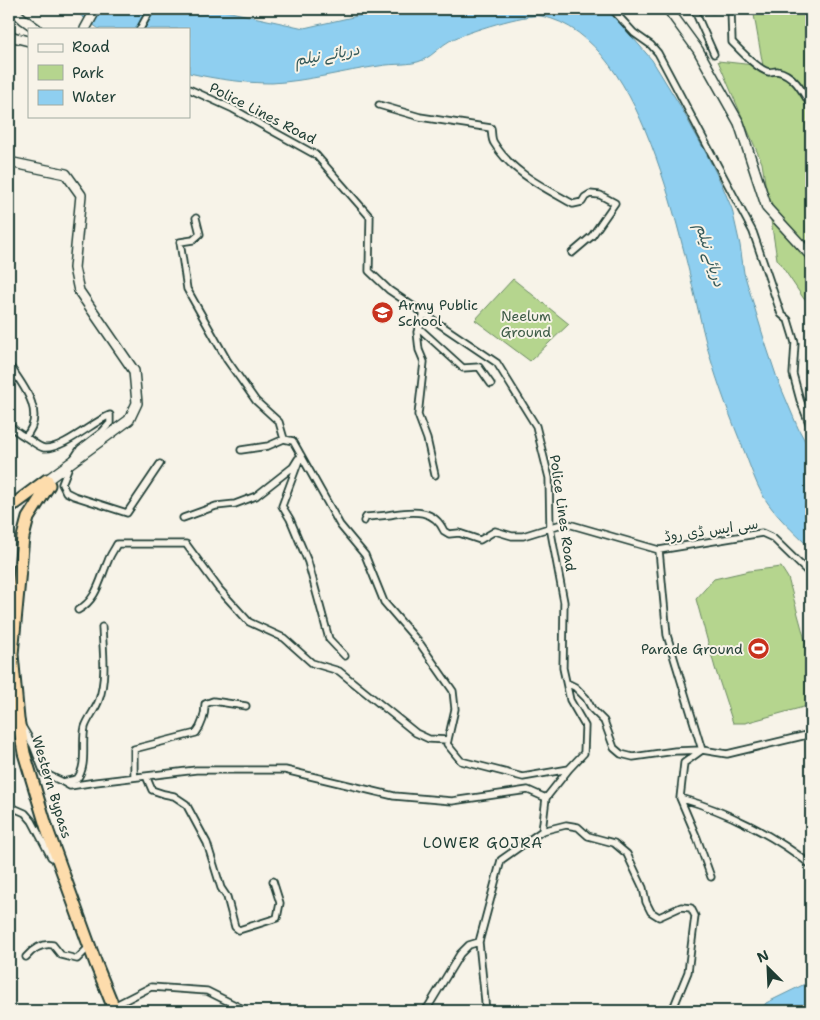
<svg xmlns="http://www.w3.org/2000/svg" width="820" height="1020" viewBox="0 0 820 1020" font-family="'Shantell Sans','Playpen Sans Arabic',sans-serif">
	<rect width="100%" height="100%" fill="#f7f3e8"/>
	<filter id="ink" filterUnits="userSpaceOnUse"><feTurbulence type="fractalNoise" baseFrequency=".02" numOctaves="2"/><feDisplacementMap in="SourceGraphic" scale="10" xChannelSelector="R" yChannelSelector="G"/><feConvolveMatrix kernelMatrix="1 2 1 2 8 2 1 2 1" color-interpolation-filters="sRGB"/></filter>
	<g filter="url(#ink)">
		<!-- green -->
		<path fill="#b5d58e" stroke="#6a8961" d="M753,9H811V296L804,299L777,259L762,163L718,61L763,66Z
			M513,279L569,324L530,361L475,320Z
			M781,567L788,578L811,662V705L745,723H733L715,668L696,599L714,579L749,571Z"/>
		<!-- water -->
		<path fill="#8fcff0" stroke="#6295a5" d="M72,9H217L304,28L388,9H608L652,60L679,104L707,155L722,185L732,209L740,245L744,273L765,342L777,378L798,428L811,452V549C794,532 774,515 762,494C755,481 750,466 745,453C731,419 718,385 708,350C684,261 649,37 541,16C526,13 467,32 451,40C441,45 434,55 423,60C410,66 394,63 379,66C344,71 308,81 272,83C243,83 216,79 189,73V29H99Z
			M811,981V1011H760L766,1003Z"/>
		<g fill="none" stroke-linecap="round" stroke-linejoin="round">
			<defs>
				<path id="street" d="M612,9L634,33L651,45L658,53L753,232L781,314L788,320L795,343L793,374L800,400L811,428
					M659,9L668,11
					M694,9L714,54
					M712,9H713
					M731,9L732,42C740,50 758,70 769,72C771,72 774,71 777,71C794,74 803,92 811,106
					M140,29L151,9
					M189,89L233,109L316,155L370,217L369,271L389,290L497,363L536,426L549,478L550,527L564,602L563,668L570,700L585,726L584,753L569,769L546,798L542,831L501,860L479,942L486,1011
					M379,105L420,117L491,128C492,132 491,139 494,143C511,172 545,188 573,204L582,202L585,197L590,194L600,195L615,203L592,236L572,253
					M196,218L200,234L193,240L180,242L187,289L227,360L256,401L279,422L284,439
					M424,314L417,332L419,350L424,362L418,415L427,439L435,475
					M419,328L463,368L479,367L491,384
					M9,365C23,385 47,414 25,437
					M9,424C14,431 20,434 27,438C32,441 39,447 44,448C62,450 93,422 110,415V423L102,432L80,449L74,458
					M241,450L268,446L284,439L293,441L340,525L365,555L384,602L421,645L453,691L455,709L447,744L461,761L523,777L569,769
					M301,455L282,506L290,519L308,562L329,639L345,656
					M69,466L62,484L66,492L74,496L127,513L160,464
					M183,518L216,506L235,504L256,496L293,467L298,459
					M364,521L366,517C375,516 385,516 394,514C414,511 434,509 444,531L449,534L459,533L480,540L495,531L512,536H523L565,523L659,550L667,635L702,750L727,754L811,734
					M659,550L762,533L773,538L811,575
					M78,610C97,600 100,579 108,561C110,555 114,550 117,544H186L219,589L249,622L284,638L312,663L339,671L416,733L429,739L448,740
					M567,683L575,687L586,698L592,709L604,721L614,748L621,754L633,757L675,751L702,750
					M23,728L33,745L44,773L63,782L77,779C88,765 81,744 85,727C88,718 96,709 99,700C107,677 103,650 102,627
					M702,750L684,763L680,798L697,838L711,877
					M146,776L152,790L164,794L174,796L186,804L207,843L221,888L227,897L235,927L239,930L277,918L280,903L273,881
					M134,777V749L196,733C203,724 205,715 205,704L213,701L246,706
					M63,782L70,786L96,782L196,770H285L394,796L452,801L528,790L546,798
					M680,798C726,811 774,835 811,865
					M9,806L25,813L32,821L51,857L56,860
					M542,831L566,825L578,827L588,836L614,843L627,854L643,888L646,902L651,912L659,917L681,907L691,908L695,916L688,972L672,1011
					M26,957C33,949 42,943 53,945L61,955L77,959L90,946
					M104,1011L151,987L207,991L247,1011
					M302,1011L306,1010L326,1011
					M424,1011L428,1007L460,954L469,945L479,942"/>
				<path id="secondary" d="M12,9L23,19L37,29
					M668,9L698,50L739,123L767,208L811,256
					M85,29L96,9
					M9,36L29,41
					M9,162L66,174L81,195L74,268L79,291L134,371L137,403L129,420L47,480"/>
				<path id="highway" d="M9,506L16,503L47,480L49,485L28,518L23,537L12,654L18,719L24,753L48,832L96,964L115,1011"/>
			</defs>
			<!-- street casing -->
			<use href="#street" stroke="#1f3d34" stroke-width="9"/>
			<!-- secondary casing -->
			<use href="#secondary" stroke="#1f3d34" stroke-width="12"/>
			<!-- highway casing -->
			<use href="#highway" stroke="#1f3d34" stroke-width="15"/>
			<!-- street -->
			<use href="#street" stroke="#f7f3e8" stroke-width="5.5"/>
			<!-- secondary -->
			<use href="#secondary" stroke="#f7f3e8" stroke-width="9"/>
			<!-- highway -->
			<use href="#highway" stroke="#fddcac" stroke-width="11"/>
		</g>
	</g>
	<!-- icons -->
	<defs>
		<symbol id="school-disc" viewBox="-11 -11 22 22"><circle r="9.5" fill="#c8321e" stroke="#f7f3e8"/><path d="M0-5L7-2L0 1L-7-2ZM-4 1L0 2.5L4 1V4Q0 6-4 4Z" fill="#fff"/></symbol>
		<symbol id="stadium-disc" viewBox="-11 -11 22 22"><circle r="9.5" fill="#c8321e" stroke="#f7f3e8"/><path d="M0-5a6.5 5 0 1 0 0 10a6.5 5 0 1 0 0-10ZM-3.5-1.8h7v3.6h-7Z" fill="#fff"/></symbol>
	</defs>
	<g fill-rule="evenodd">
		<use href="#school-disc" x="370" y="300" width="25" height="25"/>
		<use href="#stadium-disc" x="746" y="636" width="25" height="25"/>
	</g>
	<g text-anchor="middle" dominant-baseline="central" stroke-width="4" stroke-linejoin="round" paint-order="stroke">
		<!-- street labels -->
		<g font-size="14" fill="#1f3d34" stroke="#f7f3e8">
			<text transform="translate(263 113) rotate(27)">Police Lines Road</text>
			<text transform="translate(563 513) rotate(82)">Police Lines Road</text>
			<text transform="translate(711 530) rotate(-8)">سی ایس ڈی روڈ</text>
			<text transform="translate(52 787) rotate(73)">Western Bypass</text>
		</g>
		<!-- poi labels -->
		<g font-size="14" fill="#1f3d34" stroke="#f7f3e8" text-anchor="start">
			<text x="398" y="305">Army Public<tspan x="398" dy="16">School</tspan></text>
			<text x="743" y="649" text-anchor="end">Parade Ground</text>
		</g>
		<!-- park labels -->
		<g font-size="14" fill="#3d5b46" stroke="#f7f3e8">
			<text x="526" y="316">Neelum<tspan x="526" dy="16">Ground</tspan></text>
		</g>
		<!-- water labels -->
		<g font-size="15" font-style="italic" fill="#355a5a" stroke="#f7f3e8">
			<text transform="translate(327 55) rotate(-10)">دریائے نیلم</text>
			<text transform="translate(710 255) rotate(73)">دریائے نیلم</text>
		</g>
		<!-- neighbourhood labels -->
		<g font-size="15" letter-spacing="1" fill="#1f3d34" stroke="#f7f3e8">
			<text x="483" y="843">LOWER GOJRA</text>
		</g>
	</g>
	<!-- margin -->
	<rect width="820" height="1020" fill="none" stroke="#f7f3e8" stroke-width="30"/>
	<rect x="15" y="15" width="790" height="990" fill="none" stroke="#1f3d34" stroke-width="2" filter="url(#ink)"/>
	<!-- legend -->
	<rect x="28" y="28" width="162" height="90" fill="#f7f3e8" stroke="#a1aaa0"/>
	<rect x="38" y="44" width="25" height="8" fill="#f7f3e8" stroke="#a1aaa0"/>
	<text x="72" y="52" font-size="15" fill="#1f3d34">Road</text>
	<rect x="38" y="65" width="25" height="15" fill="#b5d58e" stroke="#a1aaa0"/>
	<text x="72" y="78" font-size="15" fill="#1f3d34">Park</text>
	<rect x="38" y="90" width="25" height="15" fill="#8fcff0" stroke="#a1aaa0"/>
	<text x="72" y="102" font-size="15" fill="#1f3d34">Water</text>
	<!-- north arrow -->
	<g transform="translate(768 968) rotate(336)" stroke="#f7f3e8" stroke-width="4" paint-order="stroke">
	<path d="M0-4L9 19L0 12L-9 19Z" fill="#1f3d34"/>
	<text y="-8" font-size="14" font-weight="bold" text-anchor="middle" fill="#1f3d34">N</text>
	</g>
</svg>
